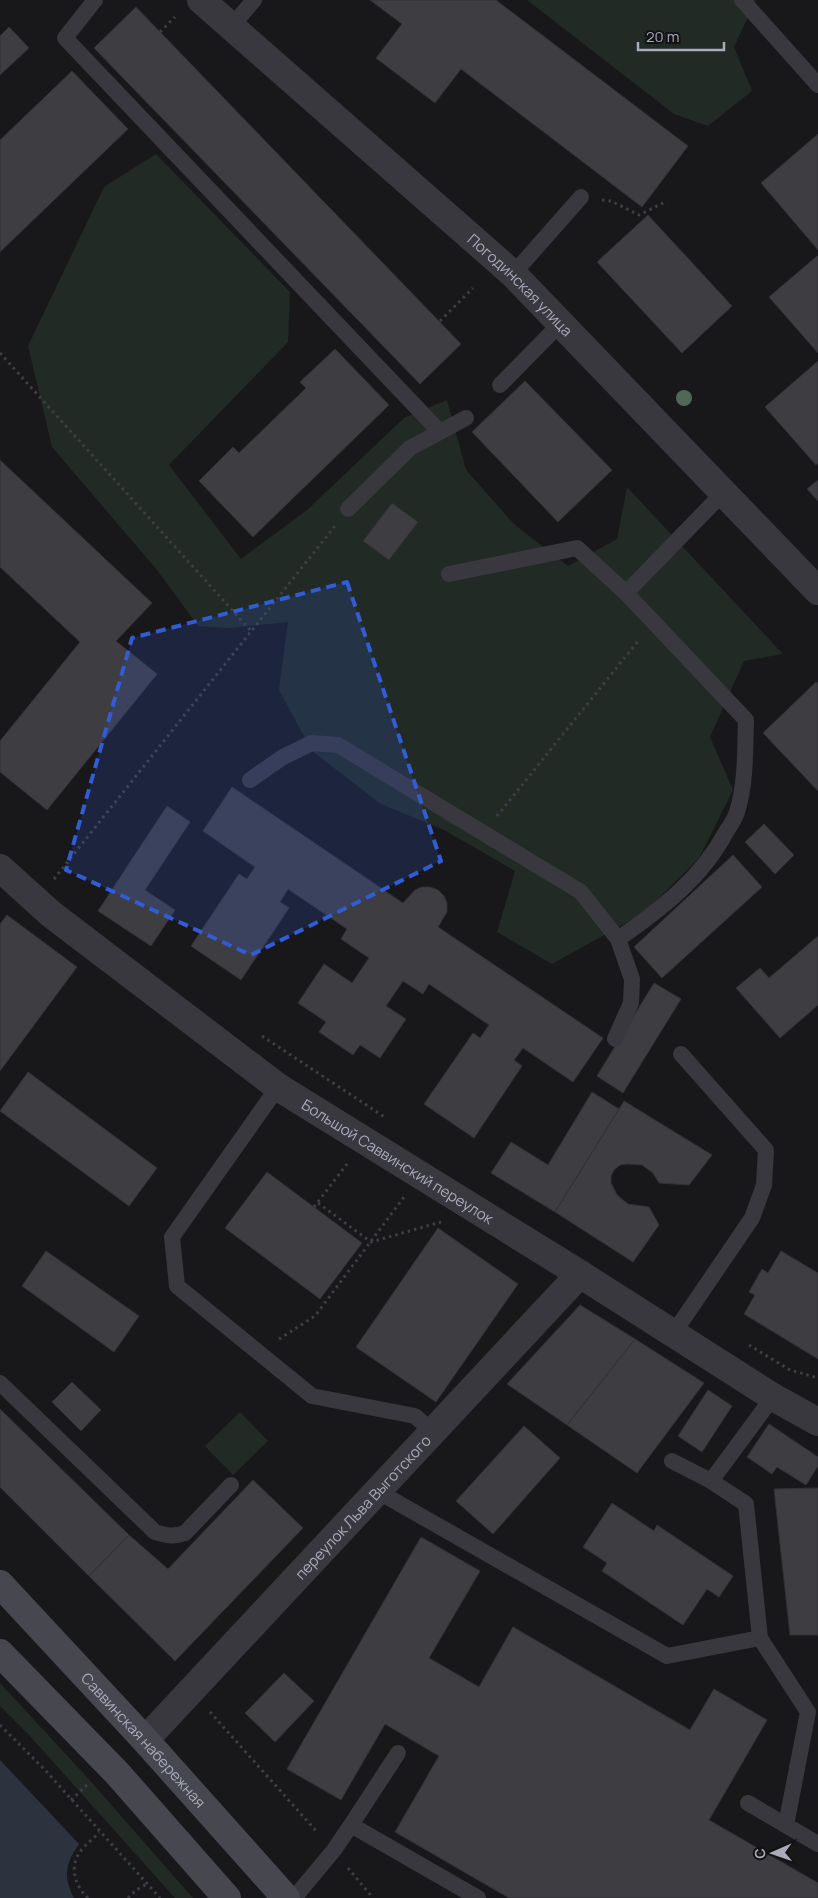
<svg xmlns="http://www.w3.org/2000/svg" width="818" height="1898" viewBox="0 0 818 1898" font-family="Manrope,sans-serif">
	<rect width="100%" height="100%" fill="#18181a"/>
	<!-- green -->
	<path fill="#212a24" d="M527,0H756L734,47L752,91L708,126L674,114Z
		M156,154L290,292L288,342L169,465L241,559L307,510L404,418L447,400L466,470L515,525L568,566L617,539L627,487L783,654L744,661L710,737L733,790L699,858L644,913L552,964L497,932L515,871L444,830L381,804L312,751L279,690L288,622L228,628L198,626L157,570L52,447L28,346L104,187Z
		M240,1412L268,1441L233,1475L205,1446Z
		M0,1683L86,1776L193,1898H175L29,1735L0,1706Z"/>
	<!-- water -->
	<path fill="#2c333f" d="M0,1760L79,1844C65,1864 63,1877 74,1898H0Z"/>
	<!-- building -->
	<path fill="#3d3d42" stroke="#323136" d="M370,0H496L688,146L642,207L461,69L435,103L376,58L402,24Z
		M136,7L461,344L420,384L94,48Z
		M9,27L29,48L0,75V36Z
		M72,71L128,129L0,252V140Z
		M818,134V250L761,183Z
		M648,215L732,306L682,353L597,262Z
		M817,256L818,257V353L769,297Z
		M335,349L389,405L253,537L199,481L233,447L239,453L306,388L300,382Z
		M818,361V463L816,465L765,407Z
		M525,381L612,470L558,522L472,432Z
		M0,460L152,603L116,641L157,674L47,810L0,772V741L80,642L0,567Z
		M818,480V501L807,489Z
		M392,503L418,522L389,560L363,541Z
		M816,682L818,683V791L763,733Z
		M232,787L403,903L415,890L422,887H430L438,890L444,896L447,903V912L438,927L603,1038L573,1082L523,1048L514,1060L522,1066L474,1138L424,1104L473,1033L480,1038L489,1025L429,984L423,994L403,981L386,1006L406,1019L380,1058L360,1045L353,1055L319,1032L326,1022L298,1003L324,964L352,983L369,958L341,939L347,929L288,889L280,902L289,908L241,980L191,946L239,874L247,879L255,867L203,831Z
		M167,806L190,822L145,890L175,910L151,946L98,911Z
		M764,824L794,855L775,874L745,842Z
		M733,855L762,887L662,978L634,947Z
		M7,915L77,967L0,1071V924Z
		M818,936V1005L780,1038L736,988L760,968L769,978Z
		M654,983L681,999L623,1093L597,1076Z
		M28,1072L157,1168L129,1206L0,1111Z
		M592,1092L619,1109L555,1212L491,1173L511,1142L548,1165Z
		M624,1101L712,1155L689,1185L659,1183L653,1173L642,1165L627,1164L620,1165L614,1170L611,1176V1183L617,1195L628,1204L649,1207L659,1225L633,1262L555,1212Z
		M267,1172L362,1243L320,1299L225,1228Z
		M438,1228L518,1284L436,1402L356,1347Z
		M46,1251L139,1316L114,1352L22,1286Z
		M781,1251L818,1273V1359L744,1314L755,1295L749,1292L762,1269L768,1273Z
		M580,1305L635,1339L567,1425L507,1384Z
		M635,1339L704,1383L637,1473L567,1425Z
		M72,1382L101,1410L81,1431L52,1402Z
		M708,1390L732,1406L702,1452L678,1436Z
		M0,1409L129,1535L89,1576L0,1487Z
		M769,1424L818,1457V1466L806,1485L777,1467L772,1474L747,1457Z
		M524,1426L560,1458L493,1534L456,1501Z
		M253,1480L303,1528L175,1661L89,1576L129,1535L168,1569Z
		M818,1488V1635H790L774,1489Z
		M612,1503L654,1531L657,1525L733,1576L719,1597L707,1589L683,1625L602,1571L607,1563L583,1547Z
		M421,1537L480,1571L429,1658L479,1687L513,1627L690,1730L714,1689L767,1720L709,1820L818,1883V1898H509L395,1832L439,1756L385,1724L341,1800L287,1769Z
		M284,1673L314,1701L275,1742L245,1713Z"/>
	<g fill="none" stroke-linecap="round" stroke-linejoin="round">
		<!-- path -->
		<path stroke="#3e3f46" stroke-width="3" stroke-dasharray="2.5 4" stroke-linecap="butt" d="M160,32L175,17
			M602,200L611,201L639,215L667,201
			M440,321L473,288
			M0,353L251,631
			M497,816L639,640
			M54,879L335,526
			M262,1036L386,1118
			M318,1203L371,1242L441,1222
			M314,1207L347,1164
			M279,1339L315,1316L404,1197
			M749,1345L790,1370L818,1378
			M210,1712L318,1833
			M0,1725L46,1771L160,1898
			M71,1800L89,1783
			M348,1868L373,1898
			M88,1898C75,1886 69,1867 80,1852C85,1844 94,1839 99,1832
			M128,1898L136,1890L147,1884"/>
		<!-- lane -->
		<path stroke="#39383f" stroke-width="16" d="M95,0L65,38L440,432
			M742,0L818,85
			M231,27L254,0
			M513,274L581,197
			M500,385L560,324
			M348,509L410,448L466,418
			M449,574L577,548L626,593L746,720C745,751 746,783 737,812C735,819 730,826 726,832C702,878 660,910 618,939
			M626,593L723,493
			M250,780L283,757L312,743L338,745L581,892L618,939L632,979L631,1003L615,1039
			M278,1087L172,1237L177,1286L312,1396L415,1416L433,1432
			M673,1334L752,1218L764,1185L766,1150L681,1054
			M0,1383L155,1532C167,1536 174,1537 185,1533L231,1485
			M672,1461L711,1481L746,1504L760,1638L808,1712L786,1825
			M711,1481L773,1397
			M377,1491L667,1656L760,1638
			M748,1803L818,1844
			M351,1825L398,1753
			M294,1898L334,1850L351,1825L478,1898"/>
		<!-- street -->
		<g stroke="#39383f" stroke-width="28">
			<path id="s1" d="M201,0L513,274L818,591"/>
			<path id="s2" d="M0,868L51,914L278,1087L580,1274L773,1397L818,1422"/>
			<path id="s3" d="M145,1740L580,1274"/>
		</g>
		<!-- secondary -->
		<g stroke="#46474f" stroke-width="28">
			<path id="s4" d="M0,1584L145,1740L286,1898"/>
			<path d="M0,1653L117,1773L227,1898"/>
		</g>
	</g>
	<!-- trees -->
	<circle fill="#516757" cx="684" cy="398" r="8"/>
	<!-- marked area -->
	<path fill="#325cd4" fill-opacity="0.2" stroke="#325cd4" stroke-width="4" stroke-dasharray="10 6" stroke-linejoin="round" d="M347,582L441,861L251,955L66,870L132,638Z"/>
	<g text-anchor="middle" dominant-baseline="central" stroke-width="4" stroke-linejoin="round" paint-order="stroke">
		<!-- street labels -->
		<g font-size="15" fill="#a9abbb" stroke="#131315">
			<text stroke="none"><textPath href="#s1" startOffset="428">Погодинская улица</textPath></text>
			<text stroke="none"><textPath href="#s2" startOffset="495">Большой Саввинский переулок</textPath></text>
			<text stroke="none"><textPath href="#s3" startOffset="319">переулок Льва Выготского</textPath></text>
			<text stroke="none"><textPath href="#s4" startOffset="212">Саввинская набережная</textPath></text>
		</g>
	</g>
	<!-- north arrow -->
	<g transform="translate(773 1853) rotate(268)" stroke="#131315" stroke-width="4" paint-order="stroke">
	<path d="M0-4L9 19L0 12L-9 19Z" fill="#a9abbb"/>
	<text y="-8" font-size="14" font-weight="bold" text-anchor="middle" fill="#a9abbb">С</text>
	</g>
	<!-- scale -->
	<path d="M638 42v8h86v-8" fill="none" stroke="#a9abbb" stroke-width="2.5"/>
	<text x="646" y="42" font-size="15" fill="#a9abbb" stroke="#131315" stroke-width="4" paint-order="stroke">20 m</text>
</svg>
